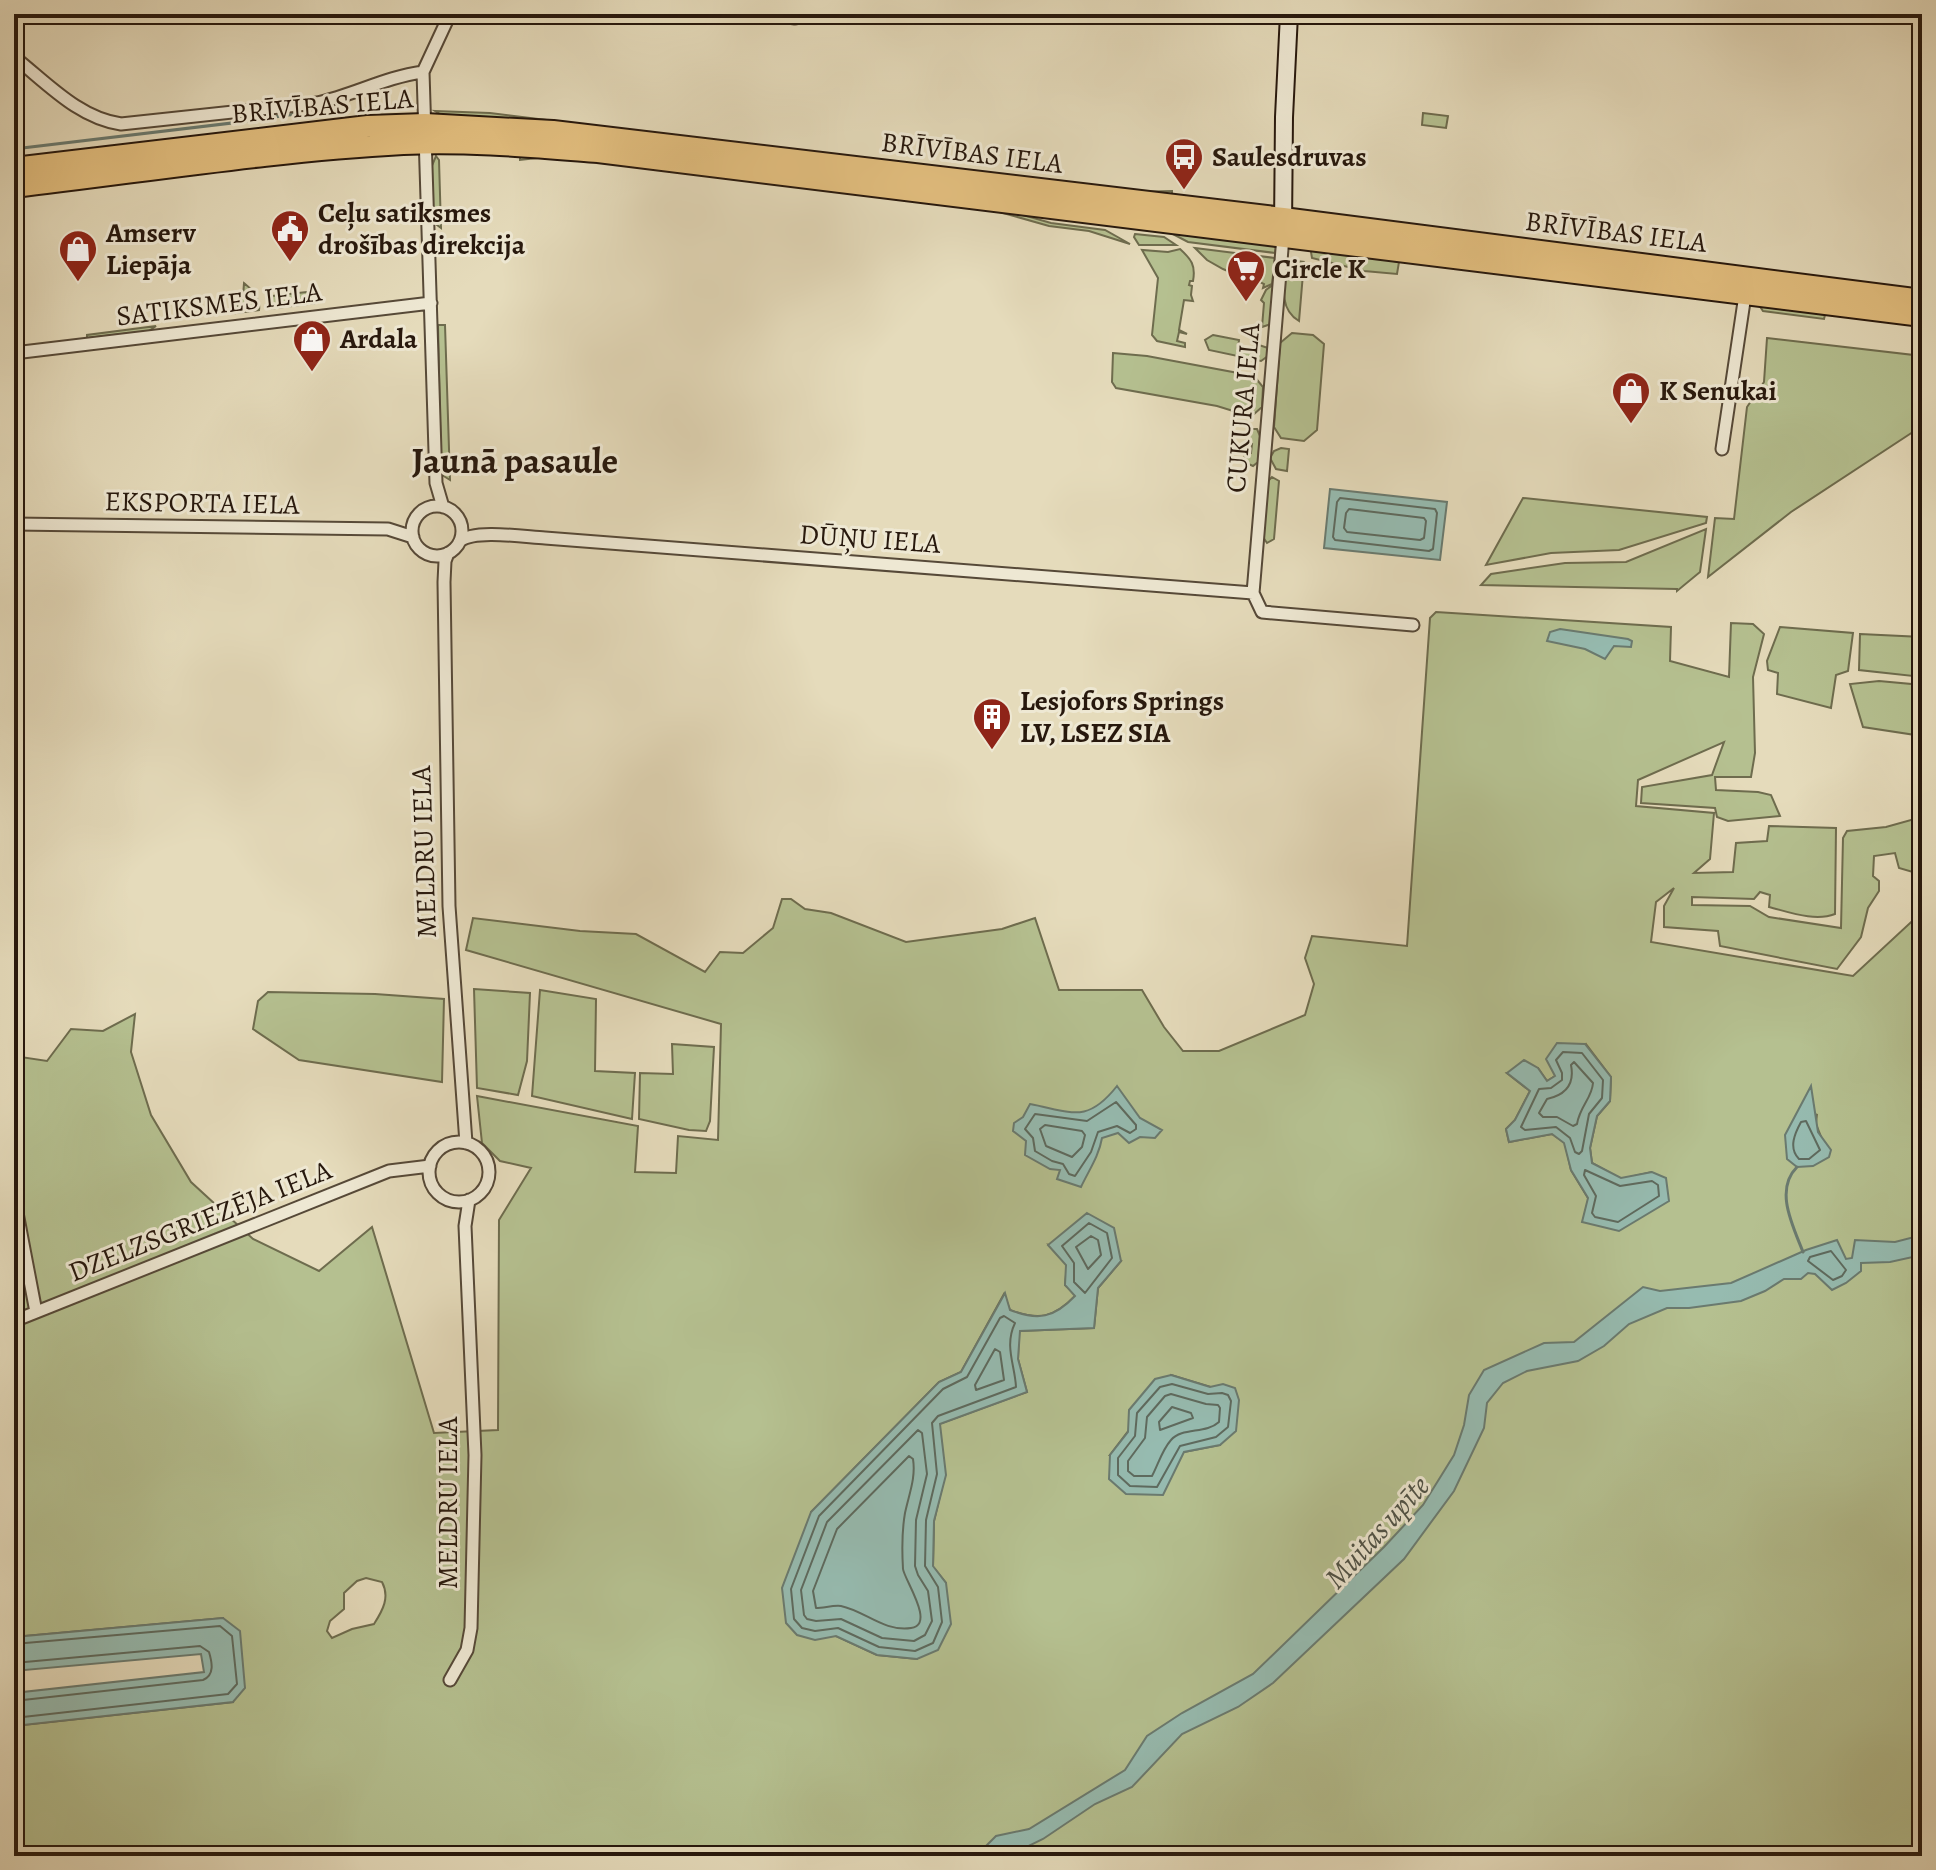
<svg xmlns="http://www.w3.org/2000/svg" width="1936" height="1870" viewBox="0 0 1936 1870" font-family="Alegreya,serif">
	<rect width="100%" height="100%" fill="#e5dbbb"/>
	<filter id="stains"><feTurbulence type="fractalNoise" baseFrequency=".0025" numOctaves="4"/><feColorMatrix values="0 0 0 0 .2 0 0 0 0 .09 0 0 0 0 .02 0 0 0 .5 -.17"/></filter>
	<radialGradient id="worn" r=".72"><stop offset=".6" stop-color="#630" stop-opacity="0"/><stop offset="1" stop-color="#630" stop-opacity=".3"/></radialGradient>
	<!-- green -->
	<path fill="#b5c090" stroke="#6e6c4e" stroke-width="2" fill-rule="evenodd" d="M435,111L490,113L1130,192L1172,191V194L1137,196L535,123L446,118Z
		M1423,113L1448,116L1446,128L1422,125Z
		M544,154L995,207L1051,223L1105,230L1130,244L1089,231L1049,226L996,211L606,162L547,157L520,160V157Z
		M436,156L439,160L441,228L433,222L431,168Z
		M1169,232L1272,244L1276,248L1275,253L1188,242Z
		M1135,234L1164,237L1176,245H1139L1134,237Z
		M1310,246L1399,262L1397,274L1364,271L1312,258Z
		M1195,248L1275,258L1272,284L1263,288L1264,284L1237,271L1230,272L1223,269L1207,260Z
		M1180,249C1191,259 1196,265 1193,281H1190L1189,285L1192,286L1191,295L1193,301L1184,300L1179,330L1187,334L1179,332L1177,341L1185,343V347L1157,341L1152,335L1158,278L1142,250L1168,252Z
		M1287,260L1304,262L1299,321C1277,308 1285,282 1287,260Z
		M244,283C251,288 261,300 259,310L236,313L239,298L243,297Z
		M1274,284L1271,324L1262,327L1264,303L1261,300L1266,290Z
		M315,291L317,303L269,309L267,301L272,296Z
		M1759,305H1778L1825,315L1824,319L1763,311Z
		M438,325H445L450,480L442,475L441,469Z
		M156,326L149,331L87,338V335Z
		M1292,333L1313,335L1324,344L1317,430L1304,441L1281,438L1274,427L1280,343Z
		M1213,335L1239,340L1238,349L1254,352L1256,344L1268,348V356L1261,361L1209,350L1205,340Z
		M1767,338L1922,356V426L1791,512L1708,577L1715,518L1734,519L1747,407L1764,382Z
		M1113,353L1147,356L1254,376L1263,387L1262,407L1254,414L1246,415L1217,406L1116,388L1112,382Z
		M1251,429H1257L1260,436L1258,462L1253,466L1244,462L1245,453H1251L1252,444H1246L1247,433Z
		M1281,448L1289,449L1287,471L1276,469L1270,458L1274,451Z
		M1272,477L1279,481L1274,539L1267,543L1263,537L1268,481Z
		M1523,498L1707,517L1706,523L1619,550L1551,553L1486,565Z
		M1706,529L1700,572L1677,591V589L1481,585L1491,574L1565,563L1626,562Z
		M1436,612L1671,627L1670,661L1729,677L1731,623L1753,624L1764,634L1753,677L1755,753L1751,777H1715L1716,790L1758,792L1771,795L1780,816L1728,821L1717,817L1715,808L1641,803L1642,787L1712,775L1724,742L1638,780L1636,806L1714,813L1710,859L1694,873L1733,872L1736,843L1767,841L1769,826L1836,828L1835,914C1815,922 1789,912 1769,907L1770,895L1760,892L1754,899L1692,897V905L1750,906L1769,917L1841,928L1843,838L1847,831L1886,827L1918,818V846H1922V885L1915,883L1913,872L1899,868L1895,853L1874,856L1873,876L1879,881V891L1868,908L1861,937L1837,969L1720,946L1718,931L1664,927V906L1674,888L1656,902L1651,942L1853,976L1922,912V1856H14V1726L233,1702L223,1618L14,1637V1068L21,1057L47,1061L71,1029L103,1031L135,1014L131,1052L151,1115L191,1182L253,1239L319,1271L372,1227L434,1433L498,1430L499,1220L531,1168L500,1161L482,1143L477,1096L638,1126L635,1172L676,1173L678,1136L718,1140L721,1024L466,950L473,918L580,931L636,934L705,972L720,952L743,953L773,928L782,899H791L805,909L831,913L906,942L1002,929L1035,918L1059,990H1142L1164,1027L1183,1051H1219L1305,1015L1314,984L1305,958L1312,936L1407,946L1430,618ZM1586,1044L1611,1077L1610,1101L1597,1116L1590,1148L1592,1163L1621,1179L1652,1172L1588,1198L1571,1170L1565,1143L1552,1134L1509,1142L1506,1129L1515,1120L1530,1091L1507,1073L1538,1068L1547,1081L1555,1076ZM1817,1114L1816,1124L1822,1139L1787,1159ZM1049,1245L1121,1261L1098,1288L1094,1328L1019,1331L1018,1359L1027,1392L939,1424L945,1475L934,1521L933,1567L946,1583L917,1659L877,1655L836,1636L811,1512L939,1382L961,1372L1004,1294L1010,1310C1039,1321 1054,1318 1076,1295L1065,1285L1067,1265ZM1171,1375L1211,1387L1220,1445L1184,1452L1110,1455ZM366,1578L382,1582C390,1597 383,1610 374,1624L352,1629L332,1638L327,1631L330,1621L344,1609V1593L357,1581Z
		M1780,627L1853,633L1848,671L1836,675L1831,708L1777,694L1778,673L1768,670L1767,661Z
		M1860,634L1922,637V677L1859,670Z
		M1879,681L1922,685V736L1863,727L1850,684Z
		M474,989L530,993L527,1061L518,1095L477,1088Z
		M540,990L596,999L595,1071L635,1073L632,1119L532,1096Z
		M268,992L375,994L444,999L442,1082L299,1060L253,1029L258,1001Z
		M672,1044L714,1047L710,1121L706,1131L689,1130L639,1119L640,1073L673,1074Z"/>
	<!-- water -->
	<path fill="#96bbb0" stroke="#6a7a6f" stroke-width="2" d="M1330,489L1447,502L1440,560L1324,548Z
		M1560,629L1628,639L1632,641L1631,647L1614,646L1605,659L1585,649L1547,641L1550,632Z
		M1557,1043L1585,1044L1611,1077L1610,1101L1597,1116L1590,1148L1592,1163L1621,1178L1652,1172L1666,1178L1669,1201L1619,1231L1582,1222L1588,1198L1571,1170L1564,1143L1552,1134L1509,1142L1506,1129L1515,1120L1530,1091L1507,1073L1524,1060L1538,1068L1547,1081L1555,1076L1546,1059Z
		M1117,1086L1140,1118L1162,1130L1155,1138L1140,1137L1129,1143L1118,1133L1102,1138C1099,1156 1089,1170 1081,1187L1057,1179L1060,1170L1050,1169L1025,1155L1026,1141L1013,1131L1014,1123L1023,1117L1030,1104C1072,1112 1087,1124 1117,1086Z
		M1811,1086L1818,1132L1831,1150L1829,1157L1813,1166L1797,1167L1787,1159L1785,1135Z
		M1087,1213L1114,1228L1121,1261L1098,1288L1094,1328L1020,1331L1018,1359L1027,1392L940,1424L946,1475L934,1521L933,1566L946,1583L951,1624L938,1650L917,1659L877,1655L836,1636L815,1640L797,1635L786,1623L782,1588L811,1512L939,1382L961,1372L1005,1293L1010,1310C1038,1321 1054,1318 1075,1296L1065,1285L1066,1265L1048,1245Z
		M1922,1235V1255L1890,1262L1861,1263V1271L1846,1283L1832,1290L1815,1274L1808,1273L1801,1279H1784L1765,1291L1741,1301L1689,1308H1667L1629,1324L1604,1346L1578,1361L1527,1371L1503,1383L1487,1403L1484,1428L1454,1491L1404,1559L1273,1683L1238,1707L1182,1734L1132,1787L1095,1804L1043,1839L1008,1856H976L996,1836L1029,1829L1125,1770L1147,1736L1182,1713L1253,1674L1384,1547L1423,1505L1454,1455L1464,1425L1469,1395L1484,1370L1544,1343L1574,1342L1643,1287L1660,1291L1731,1283L1806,1250L1837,1240L1846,1259L1852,1258L1855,1240L1895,1242Z
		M1171,1375L1210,1387L1223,1384L1235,1388L1239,1400L1236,1431L1220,1445L1184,1452L1163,1495L1126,1494L1109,1479L1110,1455L1128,1432L1129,1410L1155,1379Z
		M223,1618L240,1631L245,1688L233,1702L14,1726V1693L204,1672L201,1654L14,1671V1637Z"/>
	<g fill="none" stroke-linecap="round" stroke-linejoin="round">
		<!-- shore -->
		<path stroke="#5e6a5e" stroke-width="2" d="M1340,498L1435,509L1437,513L1433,549L1429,551L1335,540L1333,537L1337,502Z
			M1349,509L1424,518L1426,521L1424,538L1420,540L1347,532L1344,528L1346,513Z
			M1563,1052L1582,1053L1603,1080L1602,1098L1589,1114L1582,1151L1579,1154L1575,1152L1570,1138L1556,1127L1525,1130L1521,1127L1539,1089L1551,1088L1562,1080V1073L1556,1060Z
			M1574,1062L1593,1083C1592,1098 1580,1106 1577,1124L1573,1126L1557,1117H1543L1539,1113L1547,1099C1565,1095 1575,1085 1571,1065Z
			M1116,1102L1136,1125V1129L1130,1133L1117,1126L1098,1132L1091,1152L1075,1176L1069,1174L1063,1164L1052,1161L1035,1151L1033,1138L1025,1129L1035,1114L1087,1121Z
			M1806,1121L1820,1150L1809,1159H1799C1788,1148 1795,1133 1801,1122Z
			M1045,1125L1082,1131L1085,1135L1082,1147L1072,1157L1046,1146L1040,1129Z
			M1585,1170L1620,1186L1652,1181L1658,1185L1659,1196L1618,1222L1595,1217L1592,1213L1596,1196L1584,1175Z
			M1089,1223L1107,1233L1112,1258L1085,1293L1074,1282V1263L1062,1246Z
			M1091,1236L1098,1240L1101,1255L1088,1269L1076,1247Z
			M1831,1251L1846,1270L1842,1276L1833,1280L1808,1261L1810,1257Z
			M1004,1316L1015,1323C1004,1346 1015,1365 1016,1387L938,1416L932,1423L937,1474L926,1520L925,1566L938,1587L942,1622L933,1643L915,1651L879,1647L838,1628L815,1631L802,1628L794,1619L791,1589L819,1516L943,1389L967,1377L1000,1318Z
			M995,1349L1000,1352L1004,1380L976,1390L975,1385Z
			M1172,1384L1208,1394L1222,1393L1228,1395L1231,1401L1228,1427L1216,1437L1180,1446L1157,1487L1130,1486L1118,1475V1458L1135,1436L1137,1413L1160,1387Z
			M1171,1394L1206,1404L1218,1405L1220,1408L1219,1422C1206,1434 1182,1427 1171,1440C1162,1450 1158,1465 1152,1476H1134L1128,1471V1461L1145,1438L1147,1417L1165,1396Z
			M1172,1407L1191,1413L1193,1418L1160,1430L1159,1422Z
			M918,1430L922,1433L927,1474L916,1520L915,1566L918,1575L928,1591L932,1621L925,1635L914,1641L882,1638L841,1619L816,1621L807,1619L804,1615L801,1590L827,1522Z
			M909,1456L913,1459C916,1478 909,1494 905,1513C902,1530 902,1552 903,1569C904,1579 936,1625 911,1628C884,1632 865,1611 841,1606C833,1605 824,1608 816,1608L813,1591L837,1529Z
			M14,1644L220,1626L232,1636L237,1684L228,1694L14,1718
			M14,1663L200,1646L209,1652C212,1662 215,1675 203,1680L14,1701"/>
		<!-- stream -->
		<path stroke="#6a7a6f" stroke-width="3" d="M267,118L296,114
			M14,149L257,120
			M1797,1167C1774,1190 1793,1226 1803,1252"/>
		<defs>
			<path id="minor" d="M767,14L795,18
				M14,57C46,82 78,118 121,124L317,103C354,95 385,77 423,72
				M1283,237L1253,593L1262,612L1413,625
				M14,353L431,303
				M1722,449L1745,295
				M412 531a25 25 0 1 1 50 0a25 25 0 1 1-50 0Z
				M443,507L436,483L423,72L450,14
				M14,524L388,529L413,537
				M460,541C475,529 525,537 545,538L1253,593
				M448,553L445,561L444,582L449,906L466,1143
				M429 1172a30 30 0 1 1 60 0a30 30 0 1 1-60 0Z
				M14,1197L36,1312
				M14,1321L389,1171L430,1166
				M450,1680L467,1650L471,1628L475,1455L465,1226L469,1200"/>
			<path id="secondary" d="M1283,227L1284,117L1289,14"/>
			<path id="trunk" d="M14,168L368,126L425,124L553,131L1283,218L1922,300
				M14,187C143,172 273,151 403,144C468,141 533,147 598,152L1922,316"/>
		</defs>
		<!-- minor casing -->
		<use href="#minor" stroke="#564938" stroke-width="15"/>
		<!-- secondary casing -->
		<use href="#secondary" stroke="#27180d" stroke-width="20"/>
		<!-- trunk casing -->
		<use href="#trunk" stroke="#27180d" stroke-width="24"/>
		<!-- minor -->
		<use href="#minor" stroke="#eee8d3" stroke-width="11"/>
		<!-- secondary -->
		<use href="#secondary" stroke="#eee8d3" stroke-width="16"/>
		<!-- trunk -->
		<use href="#trunk" stroke="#e2be7e" stroke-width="20"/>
	</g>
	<!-- icons -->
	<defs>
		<symbol id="bus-pin" viewBox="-11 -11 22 30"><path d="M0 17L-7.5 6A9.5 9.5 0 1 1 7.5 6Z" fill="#8f2418" stroke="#eee8d3"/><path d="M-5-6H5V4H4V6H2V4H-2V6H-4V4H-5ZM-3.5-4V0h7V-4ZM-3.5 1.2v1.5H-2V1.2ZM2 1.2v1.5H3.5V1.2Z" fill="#fff"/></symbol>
		<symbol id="civic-pin" viewBox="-11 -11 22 30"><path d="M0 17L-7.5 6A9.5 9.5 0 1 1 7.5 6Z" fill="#8f2418" stroke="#eee8d3"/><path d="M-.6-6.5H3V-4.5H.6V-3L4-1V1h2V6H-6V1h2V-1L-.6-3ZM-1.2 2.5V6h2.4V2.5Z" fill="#fff"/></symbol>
		<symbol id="shop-pin" viewBox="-11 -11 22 30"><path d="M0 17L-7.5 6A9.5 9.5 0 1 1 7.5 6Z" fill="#8f2418" stroke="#eee8d3"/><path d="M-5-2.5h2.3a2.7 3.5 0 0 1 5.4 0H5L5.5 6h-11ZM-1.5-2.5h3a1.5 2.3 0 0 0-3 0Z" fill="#fff"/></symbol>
		<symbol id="supermarket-pin" viewBox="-11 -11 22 30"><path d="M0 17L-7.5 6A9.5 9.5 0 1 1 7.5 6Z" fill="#8f2418" stroke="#eee8d3"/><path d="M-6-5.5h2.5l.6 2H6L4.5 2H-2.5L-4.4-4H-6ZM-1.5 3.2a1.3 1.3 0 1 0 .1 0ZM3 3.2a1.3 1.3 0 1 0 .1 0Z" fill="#fff"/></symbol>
		<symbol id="building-pin" viewBox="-11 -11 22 30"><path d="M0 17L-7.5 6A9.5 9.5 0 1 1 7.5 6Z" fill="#8f2418" stroke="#eee8d3"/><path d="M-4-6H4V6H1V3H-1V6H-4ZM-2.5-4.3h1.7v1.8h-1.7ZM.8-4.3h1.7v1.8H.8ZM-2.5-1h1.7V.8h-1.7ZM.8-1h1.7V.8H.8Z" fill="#fff"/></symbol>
	</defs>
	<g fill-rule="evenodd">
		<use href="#bus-pin" x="1162" y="135" width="44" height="60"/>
		<use href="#civic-pin" x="268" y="207" width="44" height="60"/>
		<use href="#shop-pin" x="56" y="227" width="44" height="60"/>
		<use href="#supermarket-pin" x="1224" y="247" width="44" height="60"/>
		<use href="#shop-pin" x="290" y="317" width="44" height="60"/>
		<use href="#shop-pin" x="1609" y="369" width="44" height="60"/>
		<use href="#building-pin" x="970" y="695" width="44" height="60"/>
	</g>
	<g text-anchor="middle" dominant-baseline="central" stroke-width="6" stroke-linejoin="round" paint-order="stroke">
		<!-- street labels -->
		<g font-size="28" fill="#27180d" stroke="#eee8d3">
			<text transform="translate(322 106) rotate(-5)">BRĪVĪBAS IELA</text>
			<text transform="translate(972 153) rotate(7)">BRĪVĪBAS IELA</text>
			<text transform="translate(1616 232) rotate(7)">BRĪVĪBAS IELA</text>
			<text transform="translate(219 304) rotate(-7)">SATIKSMES IELA</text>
			<text transform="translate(1243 408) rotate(-85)">CUKURA IELA</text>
			<text transform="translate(202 503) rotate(1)">EKSPORTA IELA</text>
			<text transform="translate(870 539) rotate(4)">DŪŅU IELA</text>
			<text transform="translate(424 852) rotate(-92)">MELDRU IELA</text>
			<text transform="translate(200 1221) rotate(-22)">DZELZSGRIEZĒJA IELA</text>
			<text transform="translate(448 1503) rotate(-90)">MELDRU IELA</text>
		</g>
		<!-- poi labels -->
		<g font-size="28" font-weight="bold" fill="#27180d" stroke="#eee8d3" text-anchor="start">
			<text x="1212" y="157">Saulesdruvas</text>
			<text x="318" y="213">Ceļu satiksmes<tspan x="318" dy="32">drošības direkcija</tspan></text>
			<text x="106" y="233">Amserv<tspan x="106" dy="32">Liepāja</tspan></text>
			<text x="1274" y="269">Circle K</text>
			<text x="340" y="339">Ardala</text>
			<text x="1659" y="391">K Senukai</text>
			<text x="1020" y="701">Lesjofors Springs<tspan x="1020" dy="32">LV, LSEZ SIA</tspan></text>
		</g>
		<!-- water labels -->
		<g font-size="30" font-style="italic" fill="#4e5146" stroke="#eee8d3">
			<text transform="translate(1377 1532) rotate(-48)">Muitas upīte</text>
		</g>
		<!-- district labels -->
		<g font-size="36" font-weight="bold" fill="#27180d" stroke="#eee8d3">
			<text x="515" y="460">Jaunā pasaule</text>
		</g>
	</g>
	<!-- margin -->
	<rect width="1936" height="1870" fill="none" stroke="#e5dbbb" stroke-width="48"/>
	<rect x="16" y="16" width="1904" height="1838" fill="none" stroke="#27180d" stroke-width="4"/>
	<rect x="24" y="24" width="1888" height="1822" fill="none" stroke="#27180d" stroke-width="2"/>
	<rect width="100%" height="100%" filter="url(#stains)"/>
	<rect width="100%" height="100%" fill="url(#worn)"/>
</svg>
